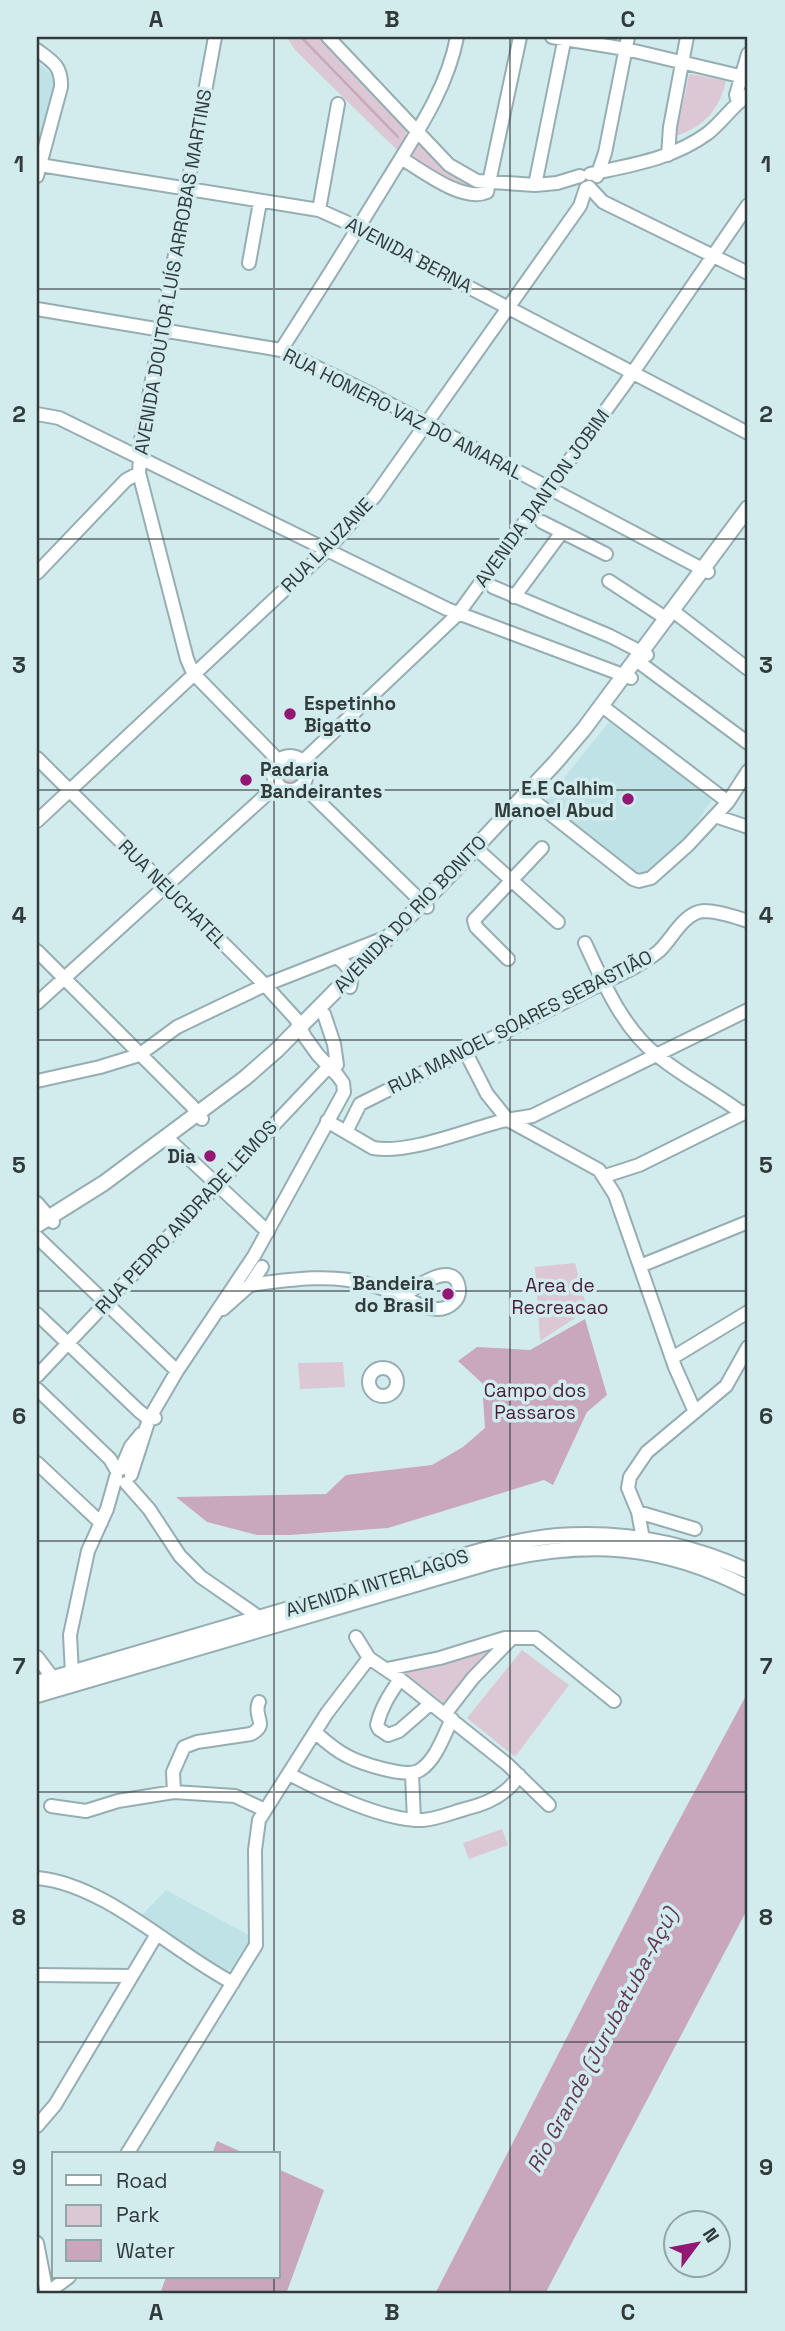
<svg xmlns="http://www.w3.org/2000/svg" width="785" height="2331" viewBox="0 0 785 2331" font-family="'Space Grotesk',sans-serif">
	<rect width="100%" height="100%" fill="#d2ecee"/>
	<!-- built -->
	<path fill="#bee2e5" d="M37,62L58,80L37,156Z
		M609,722L709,795L711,801L690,833L650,873L636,876L547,805L545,801Z
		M166,1890L252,1937L253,1941L231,1970L223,1971L139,1918Z"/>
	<!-- green -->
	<path fill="#dcc7d4" d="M287,37H322L406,128C407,135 403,147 397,150L295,50Z
		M691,74L726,81C719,110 705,126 676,136L689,75Z
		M420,138L476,183L473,192L445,180L409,159Z
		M278 773a12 12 0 1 1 24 0a12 12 0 1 1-24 0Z
		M575,1263L587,1310L540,1341L535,1267Z
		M343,1362L345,1387L300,1389L298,1363Z
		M498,1645L445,1704L401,1670Z
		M522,1650L569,1685L515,1757L467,1718Z
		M502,1829L508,1845L469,1859L463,1843Z"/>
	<!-- forest -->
	<path fill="#c9a7bc" d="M585,1319L607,1395L587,1412L553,1485L544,1480L388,1528L290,1535H257L207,1522L176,1497L326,1494L346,1475L432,1465L463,1447L485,1428L482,1383L458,1361L477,1347L530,1350Z"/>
	<!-- water -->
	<path fill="#c8a6bb" d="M748,1692V1908L545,2294H435L661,1854Z
		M217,2141L246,2154H212Z
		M278,2169L324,2190L286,2294H160L166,2277H278Z"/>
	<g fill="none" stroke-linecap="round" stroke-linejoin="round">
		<!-- stream -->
		<path stroke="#c8a6bb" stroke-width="2.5" d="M301,37L398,137"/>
		<defs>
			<path id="minor" d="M215,37L141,440L139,473L187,659L193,673L279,761
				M328,37L449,165L477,181L535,185L557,183L580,176
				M552,37L626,49L748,78
				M37,50C52,61 62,66 61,87L37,176
				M738,102L736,95L748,54
				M668,155L670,127L687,37
				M401,158C421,170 463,203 487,192L520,37
				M40,165L319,210L359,228L436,270L748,433
				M590,174C631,165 673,159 708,133C723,121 732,106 748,95
				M597,176L605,153L628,37
				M535,185L565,37
				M589,187L603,202L748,273
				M319,210L338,104
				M249,263L260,202
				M37,309L281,350L369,393L708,572
				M281,350C317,294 352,238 387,181C415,135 447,90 457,37
				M37,414L59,418L447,609L631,678
				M562,532L606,554
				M37,573L126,480L139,473
				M609,581L667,619
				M493,587L610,636L647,655
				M514,597L562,532L542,522
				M673,611L748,669
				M636,660L748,743
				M602,706L728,802
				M273 773a17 17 0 1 1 34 0a17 17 0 1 1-34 0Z
				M37,758L265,985L296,1019L305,1037L318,1055L338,1076L343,1083L344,1092L254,1256L177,1371L149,1419L131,1475
				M303,761L458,614L627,381L748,205
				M302,785L427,907
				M525,794L633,879L639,881L651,878L688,845L728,802L748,771
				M715,816L748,827
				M37,821L327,550L375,496L580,206L586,188
				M480,852L558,922
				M585,943C603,982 623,1029 658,1056C685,1078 716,1093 743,1114
				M37,951L192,1106L202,1119
				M338,958C348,965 354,975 350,987
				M508,959L476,927L474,920L542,848
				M37,1003L278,784
				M324,1014L334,1044L337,1065
				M465,1051L487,1094L508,1120L599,1170L615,1195L675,1367L695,1412
				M37,1081L100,1067L139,1055L177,1027L225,1004L265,985L387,937
				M327,1121L373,1148C408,1154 461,1132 495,1123C507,1119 520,1118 532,1116L748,1010
				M346,1132L360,1104L635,967C643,962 652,957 659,951C672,939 684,912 704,911C719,911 735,917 748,921
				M166,1137L268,1232
				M605,1176L639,1165L748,1111
				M37,1203L53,1222
				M37,1237L177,1371
				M640,1266L748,1222
				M250,1285C287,1280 331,1273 368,1284C379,1287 393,1292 403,1297C416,1303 424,1309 438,1309C449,1309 460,1300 459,1289C456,1258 414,1287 403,1297
				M223,1309L250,1285L262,1267
				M37,1314L139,1411L149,1419L155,1418
				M672,1358L748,1312
				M369 1382a14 14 0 1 1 28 0a14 14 0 1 1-28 0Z
				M37,1376L336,1059
				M37,1389L110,1459L117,1471
				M37,1463L101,1523
				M121,1469L131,1446L141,1434
				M126,1483L149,1509L180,1556L201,1577L266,1622
				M638,1512L695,1529
				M643,1539L638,1512L628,1488L630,1477L647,1452L726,1386L748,1347
				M356,1637L369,1658L400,1679L507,1764L549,1805
				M37,1657L53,1678
				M387,1669L440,1658L505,1638H536L614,1701
				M72,1673L70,1635L88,1551L107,1509L116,1477
				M400,1679C390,1694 381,1707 377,1725L379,1729L388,1735L399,1731L430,1704
				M445,1714L473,1678L512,1638
				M316,1733C326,1742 335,1750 347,1756C360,1763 407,1779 420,1770C436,1760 444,1735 452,1719
				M289,1774C321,1791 387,1822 423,1820C437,1819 451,1813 465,1809C486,1804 508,1795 519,1775
				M412,1774L414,1820
				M174,1792L173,1772L184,1747L197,1742L251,1734C270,1724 252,1717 259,1702
				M51,1806L86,1811L118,1801L174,1792L235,1796L265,1810
				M37,1878C105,1884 173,1952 233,1983
				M37,1975L131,1976
				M37,2126L55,2105L157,1934
				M127,2154L256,1945L255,1850L259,1820L327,1713L369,1658
				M37,2243L47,2294
				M47,2293L69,2277"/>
			<path id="major" d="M37,1225L104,1183L245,1078L277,1050L441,884L555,763L584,729L748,508
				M37,1683C144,1652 251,1621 357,1589C420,1570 493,1542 557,1536C623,1531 689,1544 748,1571
				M37,1695L491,1562C585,1539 661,1543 748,1588"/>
		</defs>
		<!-- minor casing -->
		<use href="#minor" stroke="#96aeb1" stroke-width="16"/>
		<!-- major casing -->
		<use href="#major" stroke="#96aeb1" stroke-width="18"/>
		<!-- minor -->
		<use href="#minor" stroke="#fff" stroke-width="12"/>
		<!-- major -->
		<use href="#major" stroke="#fff" stroke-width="14"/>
	</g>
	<!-- grid -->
	<path fill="none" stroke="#313b3c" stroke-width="2" stroke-opacity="0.55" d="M274,37V2154M510,37V2294M37,289H748M37,539H748M37,790H748M37,1040H748M37,1291H748M37,1541H748M37,1792H748M37,2042H748M274,2277V2294"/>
	<!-- markers -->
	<g fill="#921874" stroke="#d2ecee" stroke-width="2.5">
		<circle cx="290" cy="714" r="7"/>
		<circle cx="246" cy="780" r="7"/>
		<circle cx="628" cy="799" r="7"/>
		<circle cx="210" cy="1156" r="7"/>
		<circle cx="448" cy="1294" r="7"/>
	</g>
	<g text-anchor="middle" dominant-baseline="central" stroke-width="7" stroke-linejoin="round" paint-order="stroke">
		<!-- street labels -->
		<g font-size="19" fill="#313b3c" stroke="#d2ecee">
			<text transform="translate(409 255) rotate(28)">AVENIDA BERNA</text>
			<text transform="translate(173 272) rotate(-80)">AVENIDA DOUTOR LUÍS ARROBAS MARTINS</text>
			<text transform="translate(403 414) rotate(27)">RUA HOMERO VAZ DO AMARAL</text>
			<text transform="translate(542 498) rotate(-54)">AVENIDA DANTON JOBIM</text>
			<text transform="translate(327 545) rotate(-46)">RUA LAUZANE</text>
			<text transform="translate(173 894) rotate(45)">RUA NEUCHATEL</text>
			<text transform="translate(410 914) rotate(-46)">AVENIDA DO RIO BONITO</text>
			<text transform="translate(520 1022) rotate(-27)">RUA MANOEL SOARES SEBASTIÃO</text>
			<text transform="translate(186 1217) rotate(-47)">RUA PEDRO ANDRADE LEMOS</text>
			<text transform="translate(377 1583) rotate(-17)">AVENIDA INTERLAGOS</text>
		</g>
		<!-- poi labels -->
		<g font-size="19" font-weight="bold" fill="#313b3c" stroke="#d2ecee" text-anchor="end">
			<text x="304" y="703" text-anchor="start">Espetinho<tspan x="304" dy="22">Bigatto</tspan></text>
			<text x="260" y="769" text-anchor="start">Padaria<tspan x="260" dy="22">Bandeirantes</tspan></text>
			<text x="614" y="788">E.E Calhim<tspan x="614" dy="22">Manoel Abud</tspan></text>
			<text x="196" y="1156">Dia</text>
			<text x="434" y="1283">Bandeira<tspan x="434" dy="22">do Brasil</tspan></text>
		</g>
		<!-- park labels -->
		<g font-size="19" fill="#481c3a" stroke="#d2ecee">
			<text x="560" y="1285">Area de<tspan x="560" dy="22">Recreacao</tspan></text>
			<text x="535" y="1390">Campo dos<tspan x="535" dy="22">Passaros</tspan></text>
		</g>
		<!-- water labels -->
		<g font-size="21" font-style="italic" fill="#663857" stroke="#d2ecee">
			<text transform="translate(602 2040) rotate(-62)">Rio Grande (Jurubatuba-Açú)</text>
		</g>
	</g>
	<!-- border -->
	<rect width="785" height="2331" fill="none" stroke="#d2ecee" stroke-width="77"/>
	<!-- legend -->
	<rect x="52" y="2152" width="228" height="126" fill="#d2ecee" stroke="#92a5a7" stroke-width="2"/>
	<rect x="66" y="2175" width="35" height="10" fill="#ffffff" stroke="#92a5a7" stroke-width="2"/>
	<text x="116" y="2188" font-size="21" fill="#313b3c">Road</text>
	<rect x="66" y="2205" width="35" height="21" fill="#dcc7d4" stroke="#92a5a7" stroke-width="2"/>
	<text x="116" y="2222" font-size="21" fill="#313b3c">Park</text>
	<rect x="66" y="2240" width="35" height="21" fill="#c8a6bb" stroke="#92a5a7" stroke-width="2"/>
	<text x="116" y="2258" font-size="21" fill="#313b3c">Water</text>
	<!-- north arrow -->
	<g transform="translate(697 2244) rotate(58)"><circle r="33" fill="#d2ecee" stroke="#92a5a7" stroke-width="2"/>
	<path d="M0-5L12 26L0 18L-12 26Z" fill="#921874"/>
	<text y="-10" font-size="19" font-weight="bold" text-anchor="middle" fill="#313b3c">N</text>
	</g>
	<rect x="38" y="38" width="708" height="2254" fill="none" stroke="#313b3c" stroke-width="2.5"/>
	<g font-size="23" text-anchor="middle" font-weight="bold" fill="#313b3c">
		<text x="156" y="27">A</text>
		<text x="392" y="27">B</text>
		<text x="628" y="27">C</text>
		<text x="19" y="172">1</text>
		<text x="766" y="172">1</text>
		<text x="19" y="422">2</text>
		<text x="766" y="422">2</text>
		<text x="19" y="673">3</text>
		<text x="766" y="673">3</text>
		<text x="19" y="923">4</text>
		<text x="766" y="923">4</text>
		<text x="19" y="1173">5</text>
		<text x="766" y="1173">5</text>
		<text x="19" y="1424">6</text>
		<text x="766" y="1424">6</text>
		<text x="19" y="1674">7</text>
		<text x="766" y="1674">7</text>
		<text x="19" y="1925">8</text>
		<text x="766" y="1925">8</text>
		<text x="19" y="2175">9</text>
		<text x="766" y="2175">9</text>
		<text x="156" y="2320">A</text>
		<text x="392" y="2320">B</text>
		<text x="628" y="2320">C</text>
	</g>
</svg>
